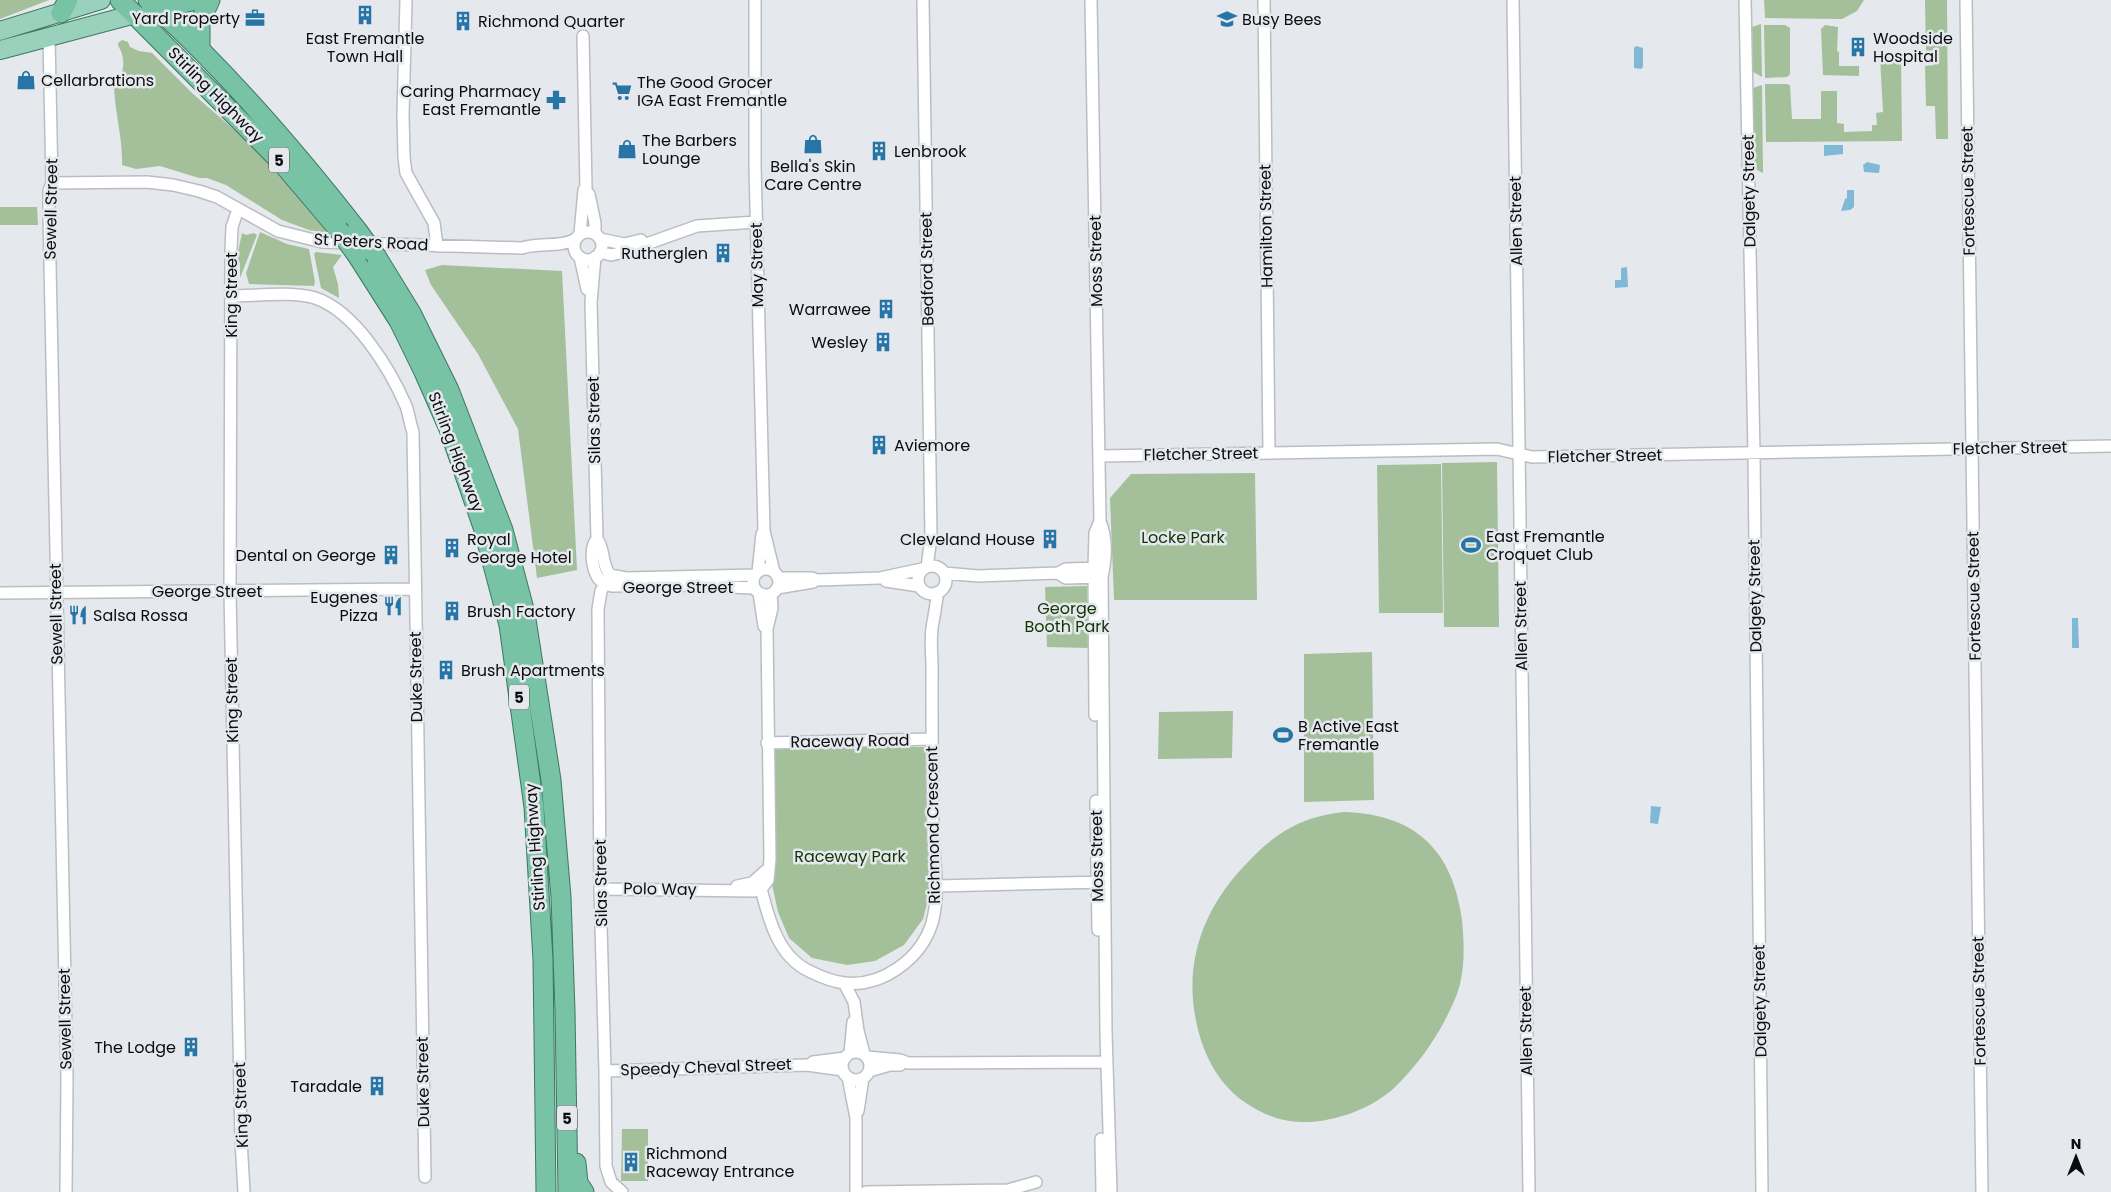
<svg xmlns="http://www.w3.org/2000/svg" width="2111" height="1192" viewBox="0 0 2111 1192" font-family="Poppins,sans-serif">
	<rect width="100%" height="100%" fill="#e5e8ed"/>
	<!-- green -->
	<path fill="#a3c09b" d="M0,0H49L0,19Z
		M1764,0H1864L1857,11L1842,19L1765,18Z
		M1925,0H1947L1948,139H1936L1935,106H1926L1925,66L1934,65V51H1926Z
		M1761,24L1762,77L1753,72L1752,27Z
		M1764,25H1785L1790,28V74L1787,77L1765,78Z
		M1825,25L1838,27L1837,51L1839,52V66H1859V76L1823,75L1821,29Z
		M122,40L128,42L130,47L139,51L152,53L192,93L265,157L320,220L328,233L309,230L282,220L226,185L207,178H199L160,166L136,169L122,165C123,137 114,111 114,83C123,79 125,64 122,54C121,49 118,48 118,43Z
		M1880,57H1901L1902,141L1766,142L1765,84H1786L1790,85L1792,119H1821V91H1837V123L1844,124V132L1872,131V125H1877L1876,113L1883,112Z
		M1762,85L1763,173L1757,170L1754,165L1753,88Z
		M0,207H37L38,225H0Z
		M260,232L287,244L309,249L315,282L314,286L249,284L246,273Z
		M242,233L246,235L254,233L257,235L240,278V263L236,262Z
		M316,252L342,255L333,267L338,284L339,298L321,288L314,254Z
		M442,265L562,271L577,570L537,578L518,429L478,354L431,285L425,270Z
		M1497,462L1499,627H1444L1442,463Z
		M1441,464L1443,613H1379L1377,465Z
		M1255,473L1257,600H1114L1110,498L1131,474Z
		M1087,586L1088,648L1047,647L1045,587Z
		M1372,652L1374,800L1304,802V654Z
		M1233,711L1232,758L1158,759L1159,712Z
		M771,747H925L930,892L923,919L904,945L875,961L847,965L812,958L789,938L778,912L772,884Z
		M1344,812C1415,814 1453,850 1462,920C1464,941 1465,963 1460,984C1457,997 1450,1010 1444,1022C1431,1046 1414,1069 1394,1088C1371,1109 1333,1123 1301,1122C1282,1122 1262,1114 1246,1103C1222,1087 1208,1063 1200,1037C1180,969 1201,909 1249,861C1261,848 1276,835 1292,827C1308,818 1326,814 1344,812Z
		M622,1129H648V1181H621Z"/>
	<!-- water -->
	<path fill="#80b9d7" d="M1636,46L1643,48V67L1641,69L1634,68V48Z
		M1824,145H1843V154L1824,156Z
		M1867,162L1880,165L1879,173L1864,172L1863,165Z
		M1847,190H1854V207L1850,210L1841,211L1845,199L1847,198Z
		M1627,267L1628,287L1615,288V280H1621V268Z
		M2072,618H2078L2079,648H2072Z
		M1651,806L1661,807L1658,824L1650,823Z"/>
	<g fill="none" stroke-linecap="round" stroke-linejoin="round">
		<defs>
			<path id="minor" d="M406,0L403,115L404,157L406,173L434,223L437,246
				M755,0V166L764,531L774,572
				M923,0L931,537L927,567
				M1091,0L1100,521C1107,538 1106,559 1102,577L1106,1033L1111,1192
				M1264,0L1269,453
				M1513,0L1529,1192
				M1745,0L1754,453L1762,1192
				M1966,0L1982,1192
				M49,37L52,183L49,191V216L67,1079L66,1192
				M52,183L147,182L173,185L199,191L217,197L278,231L322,242L522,248C540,242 559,248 576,239
				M589,194L595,223V234
				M238,209L232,227L231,249L230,592L241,1140L244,1192
				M574 246a14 14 0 1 1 28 0a14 14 0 1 1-28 0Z
				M580,234L584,190L586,189L583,36
				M600,239L624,244L641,240
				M600,252L611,255L624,252L697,226L756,222
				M580,257L587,289
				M595,257L591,302L597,539C605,549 601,564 610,575
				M231,296C256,296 291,291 315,298C355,311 390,369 406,406C409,414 410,424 413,432L425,1177
				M1100,456L1497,449L1532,457L2111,446
				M597,539C589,548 592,568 598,578C602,583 606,584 612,586L677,585L754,588
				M918 580a14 14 0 1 1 28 0a14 14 0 1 1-28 0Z
				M753 582a13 13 0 1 1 26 0a13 13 0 1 1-26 0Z
				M758,572L762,534
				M944,573L978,576L1058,573L1066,569L1101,568
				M1058,573L1066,578L1100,577
				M610,575L601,591L598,609L600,889L605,1071L606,1166L611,1182L622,1192
				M610,575L626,578L755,575
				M778,578H812L817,580L880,578L922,569
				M886,581L919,586
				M777,588L813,582
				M0,593L414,589
				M759,593L764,626L767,629
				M1095,715L1094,568L1095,533L1100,521
				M767,743L932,739
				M1096,801L1098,930
				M737,886L752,883L769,868
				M937,886L1103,882
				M600,889L754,891L761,889
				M761,889C769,920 778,956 809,971C819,976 834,982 845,983C882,987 921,959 932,923C941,891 933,859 933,826C932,777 932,727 932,678C933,661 929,639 933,622C935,612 936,602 938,592
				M761,889L768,880L770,859L767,629L772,608L771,594
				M844,983L854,1002L858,1031L864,1054
				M842 1066a14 14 0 1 1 28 0a14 14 0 1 1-28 0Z
				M850,1053L853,1022
				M867,1057L900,1060L908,1063L1107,1062
				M813,1062L845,1058
				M605,1071L807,1065L843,1070
				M869,1071L890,1065H900
				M848,1077L856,1118V1192
				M858,1111L863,1078
				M1101,1139L1102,1192
				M866,1192L1008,1190L1036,1182"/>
			<path id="primary" d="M0,31L101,0
				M0,50L135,14"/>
			<path id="trunk" d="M120,0L282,163L338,229
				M148,0C225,69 293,148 357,230
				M151,11L195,0
				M61,13L68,0
				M200,49V22L210,0
				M357,255L399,321L424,372L449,429L483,527L509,625L534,807L543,960L546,1192
				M376,256L411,313L449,390L503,530L525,613L551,780L561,897L565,1011L568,1192
				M576,1163L578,1183L584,1192"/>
		</defs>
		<!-- minor casing -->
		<use href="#minor" stroke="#babec3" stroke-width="14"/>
		<!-- primary casing -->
		<use href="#primary" stroke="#3c7862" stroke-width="20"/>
		<!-- trunk casing -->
		<use href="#trunk" stroke="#3c7862" stroke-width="21"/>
		<!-- minor -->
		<use href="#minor" stroke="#fff" stroke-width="11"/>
		<!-- primary -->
		<use href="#primary" stroke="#9ad1bc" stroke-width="18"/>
		<!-- trunk -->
		<use href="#trunk" stroke="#78c2a6" stroke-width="19"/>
		<defs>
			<path id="trunk-bridge" d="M338,229L357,255
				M357,230L376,256"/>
		</defs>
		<!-- trunk-bridge casing -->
		<use href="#trunk-bridge" stroke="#3c7862" stroke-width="21" stroke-linecap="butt"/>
		<!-- trunk-bridge -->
		<use href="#trunk-bridge" stroke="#78c2a6" stroke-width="19"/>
	</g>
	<!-- icons -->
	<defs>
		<symbol id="building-bare" viewBox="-9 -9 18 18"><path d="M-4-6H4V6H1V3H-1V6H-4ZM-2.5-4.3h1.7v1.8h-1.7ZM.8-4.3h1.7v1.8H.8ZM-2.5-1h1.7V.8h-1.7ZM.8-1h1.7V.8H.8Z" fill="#2775a7" stroke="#e5e8ed" stroke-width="2.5" paint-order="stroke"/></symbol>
		<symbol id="office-bare" viewBox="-9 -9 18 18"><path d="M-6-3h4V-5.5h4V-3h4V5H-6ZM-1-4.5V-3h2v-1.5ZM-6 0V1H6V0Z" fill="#2775a7" stroke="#e5e8ed" stroke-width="2.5" paint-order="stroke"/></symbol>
		<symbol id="school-bare" viewBox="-9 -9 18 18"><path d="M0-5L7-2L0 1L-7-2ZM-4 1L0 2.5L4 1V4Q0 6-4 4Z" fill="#2775a7" stroke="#e5e8ed" stroke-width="2.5" paint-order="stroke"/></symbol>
		<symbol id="shop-bare" viewBox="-9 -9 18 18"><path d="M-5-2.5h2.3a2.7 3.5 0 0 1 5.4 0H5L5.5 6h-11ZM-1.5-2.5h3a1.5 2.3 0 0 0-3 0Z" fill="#2775a7" stroke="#e5e8ed" stroke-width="2.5" paint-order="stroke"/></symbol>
		<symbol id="supermarket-bare" viewBox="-9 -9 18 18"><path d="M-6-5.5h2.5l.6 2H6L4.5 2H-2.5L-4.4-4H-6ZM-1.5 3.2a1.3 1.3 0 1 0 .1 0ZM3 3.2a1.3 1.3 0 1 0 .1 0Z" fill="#2775a7" stroke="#e5e8ed" stroke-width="2.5" paint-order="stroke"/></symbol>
		<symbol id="pharmacy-bare" viewBox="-9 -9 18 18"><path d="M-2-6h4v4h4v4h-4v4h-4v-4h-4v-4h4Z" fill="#2775a7" stroke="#e5e8ed" stroke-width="2.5" paint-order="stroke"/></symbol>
		<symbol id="stadium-bare" viewBox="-9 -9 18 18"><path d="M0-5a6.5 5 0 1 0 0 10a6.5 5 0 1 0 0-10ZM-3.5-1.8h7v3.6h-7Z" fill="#2775a7" stroke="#e5e8ed" stroke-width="2.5" paint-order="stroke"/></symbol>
		<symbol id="restaurant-bare" viewBox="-9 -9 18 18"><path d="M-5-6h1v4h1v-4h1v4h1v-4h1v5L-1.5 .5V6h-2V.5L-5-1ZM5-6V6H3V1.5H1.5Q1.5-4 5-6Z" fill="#2775a7" stroke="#e5e8ed" stroke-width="2.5" paint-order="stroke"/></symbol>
	</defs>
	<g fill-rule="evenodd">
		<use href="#building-bare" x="351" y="1" width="28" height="28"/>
		<use href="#office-bare" x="241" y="4" width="28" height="28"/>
		<use href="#school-bare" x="1213" y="5" width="28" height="28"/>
		<use href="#building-bare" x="449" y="7" width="28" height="28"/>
		<use href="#building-bare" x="1844" y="33" width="28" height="28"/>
		<use href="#shop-bare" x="12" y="66" width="28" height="28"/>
		<use href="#supermarket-bare" x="608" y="77" width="28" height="28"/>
		<use href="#pharmacy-bare" x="542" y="86" width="28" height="28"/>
		<use href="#shop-bare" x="799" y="130" width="28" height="28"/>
		<use href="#shop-bare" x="613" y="135" width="28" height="28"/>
		<use href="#building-bare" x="865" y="137" width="28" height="28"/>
		<use href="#building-bare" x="709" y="239" width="28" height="28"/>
		<use href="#building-bare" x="872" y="295" width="28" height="28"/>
		<use href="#building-bare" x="869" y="328" width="28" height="28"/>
		<use href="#building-bare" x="865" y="431" width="28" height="28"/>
		<use href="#building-bare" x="1036" y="525" width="28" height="28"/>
		<use href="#stadium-bare" x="1457" y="531" width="28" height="28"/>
		<use href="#building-bare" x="438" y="534" width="28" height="28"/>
		<use href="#building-bare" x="377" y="541" width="28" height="28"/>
		<use href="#restaurant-bare" x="379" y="592" width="28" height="28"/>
		<use href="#building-bare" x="438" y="597" width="28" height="28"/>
		<use href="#restaurant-bare" x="64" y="601" width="28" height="28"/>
		<use href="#building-bare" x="432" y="656" width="28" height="28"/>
		<use href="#stadium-bare" x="1269" y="721" width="28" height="28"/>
		<use href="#building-bare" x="177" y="1033" width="28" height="28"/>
		<use href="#building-bare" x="363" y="1072" width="28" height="28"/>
		<use href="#building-bare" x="617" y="1148" width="28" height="28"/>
	</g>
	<g text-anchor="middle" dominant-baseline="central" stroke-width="5" stroke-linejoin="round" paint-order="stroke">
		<!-- shield labels -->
		<g fill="#e5e8ed" stroke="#4c4e50" stroke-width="1">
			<rect x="269" y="147.5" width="20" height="25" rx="4"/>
			<rect x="509" y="684.5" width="20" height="25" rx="4"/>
			<rect x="557" y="1105.5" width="20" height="25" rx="4"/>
		</g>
		<g font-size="15" font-weight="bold" fill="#0b0c0d">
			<text x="279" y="160">5</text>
			<text x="519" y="697">5</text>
			<text x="567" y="1118">5</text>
		</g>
		<!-- poi labels -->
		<g font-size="16" fill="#0b0c0d" stroke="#e5e8ed" text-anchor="start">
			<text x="240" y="18" text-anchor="end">Yard Property</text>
			<text x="1242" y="19">Busy Bees</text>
			<text x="478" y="21">Richmond Quarter</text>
			<text x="365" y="38" text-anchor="middle">East Fremantle<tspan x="365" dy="18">Town Hall</tspan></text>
			<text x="1873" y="38">Woodside<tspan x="1873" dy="18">Hospital</tspan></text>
			<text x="41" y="80">Cellarbrations</text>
			<text x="637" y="82">The Good Grocer<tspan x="637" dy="18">IGA East Fremantle</tspan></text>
			<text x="541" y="91" text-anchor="end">Caring Pharmacy<tspan x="541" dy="18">East Fremantle</tspan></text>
			<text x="642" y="140">The Barbers<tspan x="642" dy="18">Lounge</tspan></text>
			<text x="894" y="151">Lenbrook</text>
			<text x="813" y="166" text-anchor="middle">Bella's Skin<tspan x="813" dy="18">Care Centre</tspan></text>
			<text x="708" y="253" text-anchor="end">Rutherglen</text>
			<text x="871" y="309" text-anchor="end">Warrawee</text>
			<text x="868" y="342" text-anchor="end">Wesley</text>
			<text x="894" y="445">Aviemore</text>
			<text x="1486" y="536">East Fremantle<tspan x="1486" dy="18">Croquet Club</tspan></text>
			<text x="467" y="539">Royal<tspan x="467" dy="18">George Hotel</tspan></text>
			<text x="1035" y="539" text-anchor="end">Cleveland House</text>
			<text x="376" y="555" text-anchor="end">Dental on George</text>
			<text x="378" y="597" text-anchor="end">Eugenes<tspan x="378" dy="18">Pizza</tspan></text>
			<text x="467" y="611">Brush Factory</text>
			<text x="93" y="615">Salsa Rossa</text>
			<text x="461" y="670">Brush Apartments</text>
			<text x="1298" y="726">B Active East<tspan x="1298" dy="18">Fremantle</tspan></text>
			<text x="176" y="1047" text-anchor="end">The Lodge</text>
			<text x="362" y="1086" text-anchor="end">Taradale</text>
			<text x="646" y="1153">Richmond<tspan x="646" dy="18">Raceway Entrance</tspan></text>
		</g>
		<!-- street labels -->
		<g font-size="16" fill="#0b0c0d" stroke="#e5e8ed">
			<text transform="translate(216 95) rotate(45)">Stirling Highway</text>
			<text transform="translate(1749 191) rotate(-91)">Dalgety Street</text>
			<text transform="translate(1968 191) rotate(-91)">Fortescue Street</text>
			<text transform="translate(51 209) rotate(-89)">Sewell Street</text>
			<text transform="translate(1516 221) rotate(-91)">Allen Street</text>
			<text transform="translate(1266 226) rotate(-91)">Hamilton Street</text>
			<text transform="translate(371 242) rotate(3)">St Peters Road</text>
			<text transform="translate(1096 261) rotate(-91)">Moss Street</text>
			<text transform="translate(757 265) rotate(-91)">May Street</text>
			<text transform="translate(927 269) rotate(-91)">Bedford Street</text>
			<text transform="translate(231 295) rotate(-90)">King Street</text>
			<text transform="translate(594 420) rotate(-91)">Silas Street</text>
			<text transform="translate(2010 448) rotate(-1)">Fletcher Street</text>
			<text transform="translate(456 452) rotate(69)">Stirling Highway</text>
			<text transform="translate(1201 454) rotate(-1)">Fletcher Street</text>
			<text transform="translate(1605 456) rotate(-1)">Fletcher Street</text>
			<text x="678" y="587">George Street</text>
			<text x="207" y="591">George Street</text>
			<text transform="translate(1755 596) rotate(-91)">Dalgety Street</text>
			<text transform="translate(1974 596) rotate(-91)">Fortescue Street</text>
			<text transform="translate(56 614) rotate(-91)">Sewell Street</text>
			<text transform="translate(1521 626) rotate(-91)">Allen Street</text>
			<text transform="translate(416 677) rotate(-91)">Duke Street</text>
			<text transform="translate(232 700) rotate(-91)">King Street</text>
			<text transform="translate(850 741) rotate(-1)">Raceway Road</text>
			<text transform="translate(933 825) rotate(-91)">Richmond Crescent</text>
			<text transform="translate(535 847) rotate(-94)">Stirling Highway</text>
			<text transform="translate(1097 856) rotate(-91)">Moss Street</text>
			<text transform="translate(601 883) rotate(-91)">Silas Street</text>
			<text transform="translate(660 889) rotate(1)">Polo Way</text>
			<text transform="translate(1760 1001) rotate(-91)">Dalgety Street</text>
			<text transform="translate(1979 1001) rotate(-91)">Fortescue Street</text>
			<text transform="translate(65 1019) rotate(-91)">Sewell Street</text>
			<text transform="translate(1526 1031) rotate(-91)">Allen Street</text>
			<text transform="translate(706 1067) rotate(-2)">Speedy Cheval Street</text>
			<text transform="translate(423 1082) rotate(-91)">Duke Street</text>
			<text transform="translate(241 1105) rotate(-92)">King Street</text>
		</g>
		<!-- park labels -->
		<g font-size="16" fill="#123405" stroke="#e5e8ed">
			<text x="1183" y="537">Locke Park</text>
			<text x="1067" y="608">George<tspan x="1067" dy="18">Booth Park</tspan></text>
			<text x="850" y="856">Raceway Park</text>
		</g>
	</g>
	<!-- north arrow -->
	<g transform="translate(2076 1157)" stroke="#e5e8ed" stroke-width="4" paint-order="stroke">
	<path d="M0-4L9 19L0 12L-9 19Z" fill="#0b0c0d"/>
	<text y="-8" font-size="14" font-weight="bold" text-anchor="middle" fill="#0b0c0d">N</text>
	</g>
</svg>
